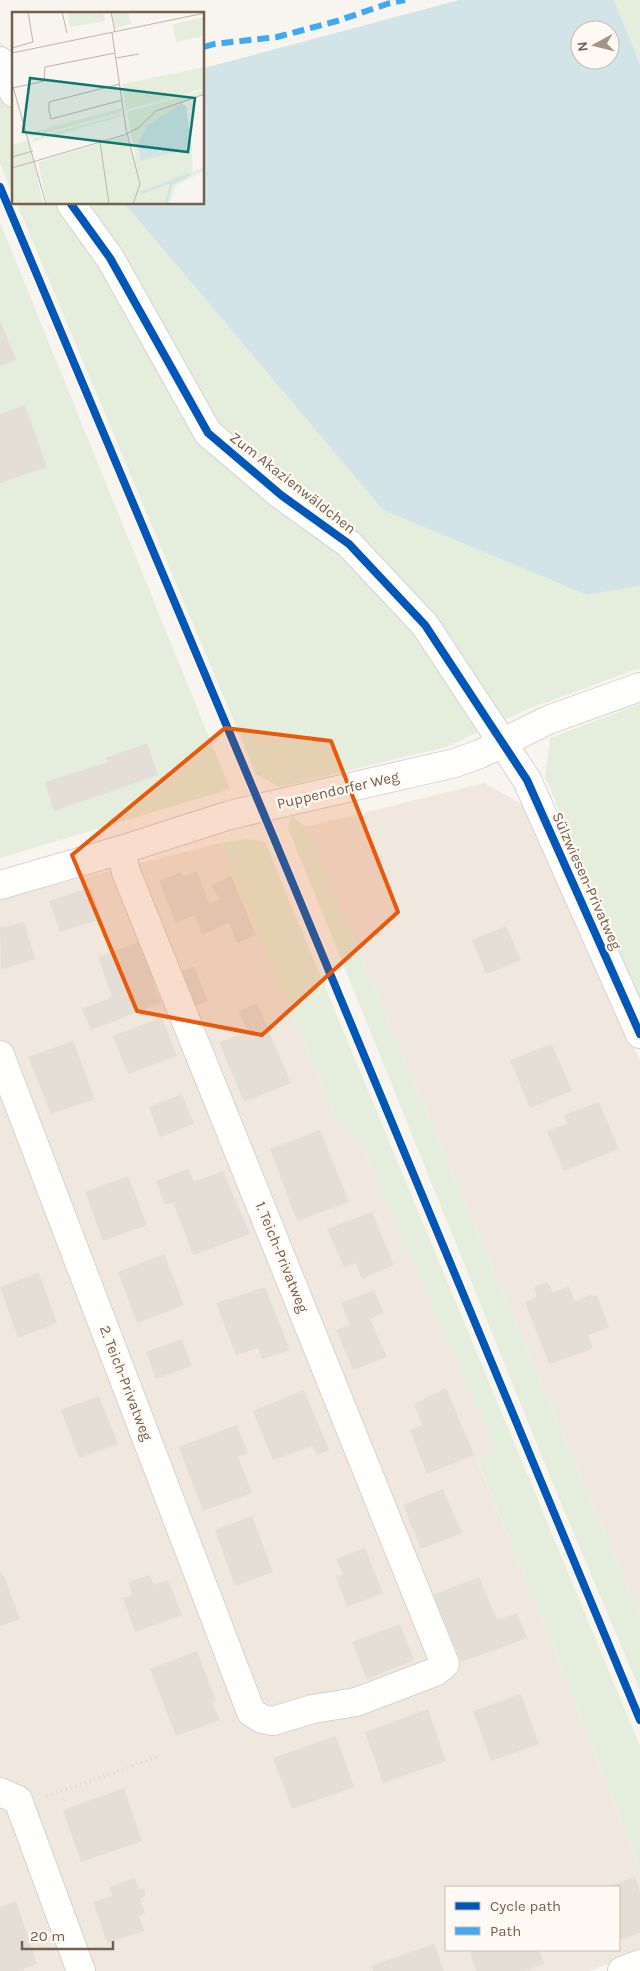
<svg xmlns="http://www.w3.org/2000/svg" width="640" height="1971" viewBox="0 0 640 1971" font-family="Karla,sans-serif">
	<rect width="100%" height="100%" fill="#f8f5f0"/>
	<!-- residential -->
	<path fill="#f0e8df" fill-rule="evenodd" d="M484,783L529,808L640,1061V1617L306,827Z
		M220,843L335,1116L361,1144L497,1452L477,1461L554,1648L640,1870V1952L589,1971H0V899ZM446,1887H619V1950H446Z"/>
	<!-- green -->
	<path fill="#e5eedc" d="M614,0H640V64Z
		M0,42L14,59V197L0,164Z
		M17,204H125L383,510L587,595L640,586V668L528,709L446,747L280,787L256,774Z
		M0,222L230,789L0,858Z
		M640,704V999L545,777L550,738Z
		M291,816L306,827L640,1617V1691L555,1489L288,828Z
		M247,839L265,842L640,1746V1870L554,1648L477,1460L496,1451L361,1144L335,1116L220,843Z"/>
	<!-- water -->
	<path fill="#d2e4e7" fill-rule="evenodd" d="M459,0H614L640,64V586L587,595L383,510L125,204H204V68ZM580,30H610V60H580Z"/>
	<!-- building -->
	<path fill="#e4ded7" d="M0,320L16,360L0,366Z
		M25,405L47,467L0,483V414Z
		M147,743L158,775L54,811L45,782L108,762L106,758Z
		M197,871L209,904L219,900L212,885L231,876L256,935L237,943L229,923L202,935L195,915L176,923L159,881L181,872L183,877Z
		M91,887L101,919L60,932L49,901Z
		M24,922L35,959L1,970L0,928Z
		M506,926L521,960L486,974L472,940Z
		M139,942L157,982L153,984L161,1003L91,1030L82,1009L112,997L98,957Z
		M194,966L208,1001L192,1008L178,973Z
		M257,1003L291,1083L244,1102L219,1042L248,1031L238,1011Z
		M162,1017L177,1056L128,1074L113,1036Z
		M73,1041L95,1099L51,1114L28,1057Z
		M552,1044L572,1091L530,1108L510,1060Z
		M182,1094L194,1124L160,1137L149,1107Z
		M599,1102L619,1149L564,1171L547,1131L567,1124L564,1115Z
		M320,1130L349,1202L297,1221L270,1149Z
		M188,1169L194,1182L223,1171L250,1234L193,1255L173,1202L165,1205L156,1181Z
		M128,1176L147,1225L103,1241L85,1192Z
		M372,1212L394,1265L362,1279L356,1263L344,1268L327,1229Z
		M164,1254L184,1305L137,1323L118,1272Z
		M39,1273L57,1323L18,1338L0,1287Z
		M548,1282L553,1293L569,1286L575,1301L591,1295L597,1296L609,1327L588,1335L593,1349L549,1364L525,1302L537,1297L534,1287Z
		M265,1287L290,1350L262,1359L258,1348L236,1355L216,1303Z
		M374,1290L384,1313L370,1319L387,1357L353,1370L336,1330L350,1325L341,1303Z
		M182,1339L192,1366L156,1379L146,1352Z
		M446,1388L474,1455L427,1474L410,1430L422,1425L414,1404Z
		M304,1390L329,1450L317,1455L313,1446L273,1460L253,1411Z
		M99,1396L118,1444L79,1458L61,1410Z
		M237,1425L248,1453L238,1457L252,1493L203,1511L179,1447Z
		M443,1489L462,1533L421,1549L403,1505Z
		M252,1516L273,1572L235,1586L215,1530Z
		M365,1548L383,1593L347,1607L336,1577L343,1574L336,1559Z
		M0,1571L2,1576H4L20,1619L0,1626Z
		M150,1575L154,1585L168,1580L182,1615L135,1632L123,1598L132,1595L128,1582Z
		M479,1577L497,1620L517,1613L527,1638L461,1662L433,1595Z
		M400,1624L414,1660L367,1679L352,1642Z
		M197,1651L216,1701L212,1702L220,1720L176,1736L150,1669Z
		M521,1694L539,1744L491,1761L473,1711Z
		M428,1709L446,1761L383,1783L365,1732Z
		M336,1736L354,1787L292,1809L273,1758Z
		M124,1788L142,1841L81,1862L63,1810Z
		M635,1877L640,1892V1933L619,1940V1887H606Z
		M135,1878L139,1889L144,1888L146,1896L140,1898L145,1913L139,1916L144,1931L107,1943L93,1902L112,1896L109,1887Z
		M16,1901L37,1964L17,1971H0V1907Z
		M434,1944L444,1971H373L371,1966Z
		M469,1950H539L544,1964L524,1971H476Z"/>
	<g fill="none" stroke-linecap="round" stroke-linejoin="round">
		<defs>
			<path id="minor" d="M0,61L14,93
				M71,204L110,258L208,433L281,495L349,544L425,625L527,780L640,1034
				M0,885L121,850L230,815L455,763L480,754L548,720L640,687
				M0,1055L251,1712L262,1719L273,1721L313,1709L356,1702L435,1672L445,1664L126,872L121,850
				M0,1792L18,1800L81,1971
				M622,1971L640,1964"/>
		</defs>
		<!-- minor casing -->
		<use href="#minor" stroke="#d7d2ce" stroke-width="30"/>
		<!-- path -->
		<path stroke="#dad5d0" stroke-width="3" stroke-dasharray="1 4" stroke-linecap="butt" d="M47,1796L160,1756"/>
		<!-- minor -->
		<use href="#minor" stroke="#fefefd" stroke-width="28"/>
		<!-- quiet -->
		<path stroke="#3fa9f5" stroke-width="6" stroke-dasharray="12 6" stroke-linecap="butt" d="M204,47L214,44L277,37L337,21L390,3L405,0"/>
		<defs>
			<path id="cycleway" d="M0,187L273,836L640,1720
				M71,204L110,258L208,433L281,495L349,544L425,625L527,780L640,1034"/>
		</defs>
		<!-- cycleway casing -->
		<use href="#cycleway" stroke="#fefaf3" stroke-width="11"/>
		<!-- cycleway -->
		<use href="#cycleway" stroke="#0057b8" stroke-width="8"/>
	</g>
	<!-- marked area -->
	<path fill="#e8590c" fill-opacity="0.2" stroke="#e8590c" stroke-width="4" stroke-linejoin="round" d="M225,728L331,741L398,912L262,1035L137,1011L72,855Z"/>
	<g text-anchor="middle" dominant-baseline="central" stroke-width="4.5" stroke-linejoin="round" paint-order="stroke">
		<!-- street labels -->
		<g font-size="15" fill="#746051" stroke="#fefaf3">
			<text transform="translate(293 483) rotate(38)">Zum Akazienwäldchen</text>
			<text transform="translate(338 790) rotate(-13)">Puppendorfer Weg</text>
			<text transform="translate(587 881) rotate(66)">Sülzwiesen-Privatweg</text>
			<text transform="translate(282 1257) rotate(68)">1. Teich-Privatweg</text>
			<text transform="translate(126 1383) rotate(69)">2. Teich-Privatweg</text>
		</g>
	</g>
	<!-- overview -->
	<g transform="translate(12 12)">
		<rect width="192" height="192" fill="#f8f5f0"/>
		<path d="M56,0H91L93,9L58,15ZM100,0H116L119,12L103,16ZM192,5V24L164,30L161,12ZM192,55V77L114,98L110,72ZM192,78V82L170,91L128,149L180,137L181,163L183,158L192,156V159L164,173L157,192H35L26,150L112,124L115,125L124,150L115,100ZM110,96V100L19,125L13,122ZM111,102L110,104L20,130L22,126ZM17,128L31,192H0V133Z" fill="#e5eedc"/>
		<path d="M170,91L174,94L180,137L128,149L127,129L136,113Z" fill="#d2e4e7"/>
		<path fill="none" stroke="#d2e4e7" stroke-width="2.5" d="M129,181L178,162M154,192L159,172L175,164"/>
		<path fill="none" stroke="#bfb5ab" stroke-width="1" d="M50,0L55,21M99,0L103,20M100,21L114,117L128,172L121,192M0,36L21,30L16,0M0,41L193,1M104,46L127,42M0,71L34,192M108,72L37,90V99L39,107L110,88M1,76L32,69L33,55L103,41M88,130L97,192M0,145L21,139M0,156L112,123L126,116L144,99L193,82"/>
		<path fill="#0f766e" fill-opacity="0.15" stroke="#0f766e" stroke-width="2.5" d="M18,66L183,86L176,140L11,120Z"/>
		<rect width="192" height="192" fill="none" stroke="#746051" stroke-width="2.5"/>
	</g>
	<!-- legend -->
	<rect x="445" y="1886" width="175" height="65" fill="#fefaf3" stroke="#c7bcb2"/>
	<rect x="455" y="1902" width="25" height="8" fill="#0057b8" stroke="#c7bcb2"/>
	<text x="490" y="1911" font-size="15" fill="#746051">Cycle path</text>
	<rect x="455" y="1927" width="25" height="8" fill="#3fa9f5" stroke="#c7bcb2"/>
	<text x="490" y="1936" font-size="15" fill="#746051">Path</text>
	<!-- north arrow -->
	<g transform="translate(595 45) rotate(263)"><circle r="24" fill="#fefaf3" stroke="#c7bcb2"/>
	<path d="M0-4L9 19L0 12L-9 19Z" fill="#a29489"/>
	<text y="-8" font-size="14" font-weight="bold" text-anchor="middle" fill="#746051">N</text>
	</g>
	<!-- scale -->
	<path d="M22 1941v8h91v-8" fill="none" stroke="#746051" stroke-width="2.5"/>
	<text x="30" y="1941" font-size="15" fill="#746051" stroke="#fefaf3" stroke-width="4" paint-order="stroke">20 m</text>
</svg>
